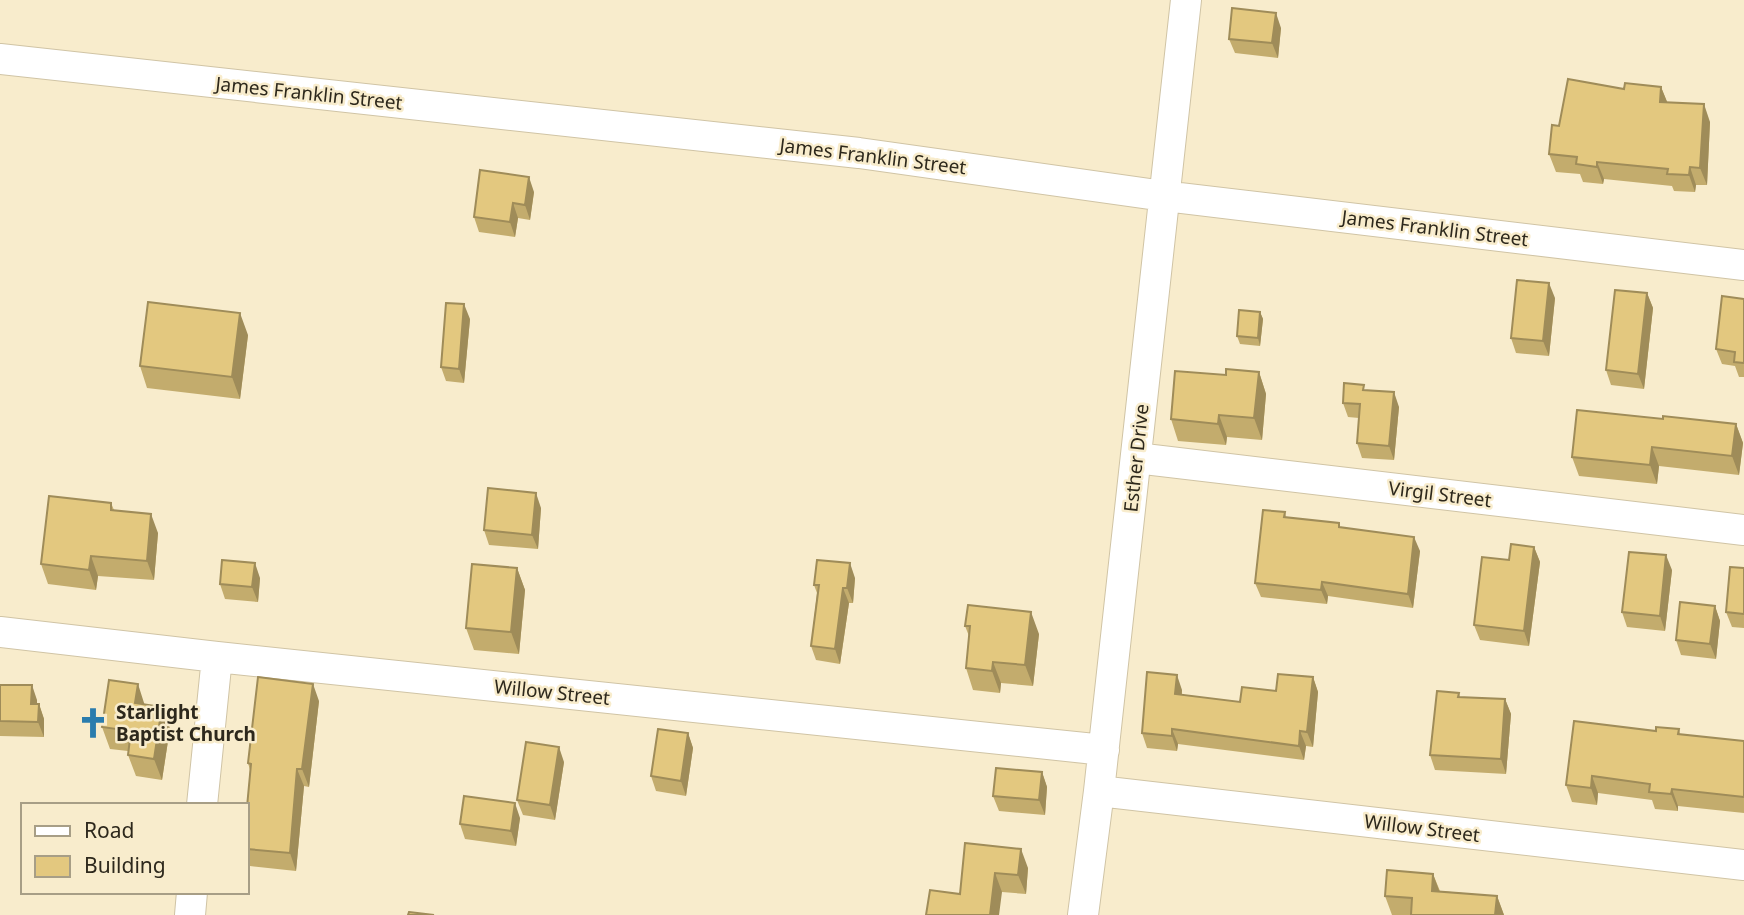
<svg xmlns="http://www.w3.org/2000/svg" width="1744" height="915" viewBox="0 0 1744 915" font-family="'Noto Sans',sans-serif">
	<rect width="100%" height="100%" fill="#f8eccc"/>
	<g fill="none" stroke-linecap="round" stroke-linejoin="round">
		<defs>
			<path id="minor" d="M0,59L859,153L1164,196L1744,265
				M1136,458L1744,530
				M0,632L217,657L1104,750
				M1099,791L1744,865
				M202,805L217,657
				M190,915L192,892
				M1083,915L1099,791L1186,0"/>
		</defs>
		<!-- minor casing -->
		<use href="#minor" stroke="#d0c4a5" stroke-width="32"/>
		<!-- minor -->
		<use href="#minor" stroke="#fff" stroke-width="30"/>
	</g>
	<!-- wall -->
	<path fill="#c3ac6d" d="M1281,28L1278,58L1235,53L1229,39Z
		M1661,87L1667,102L1710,122L1707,185H1696L1695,192L1674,191L1672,186L1604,179L1603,184L1583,182L1580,174L1556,172L1549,154L1559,126Z
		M534,192L530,220L518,218L515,237L479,232L474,217Z
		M1647,293L1653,308L1644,389L1611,385L1606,370Z
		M1555,298L1549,356L1516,353L1511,338Z
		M1744,299V377H1739L1735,366L1722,364L1716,349Z
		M1260,312L1263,319L1260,346L1240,344L1237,336Z
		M470,319L464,383L446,381L441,367Z
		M248,335L240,399L147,388L140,366Z
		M1259,372L1266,394L1262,440L1227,437L1226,445L1178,441L1171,419L1226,375Z
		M1365,390L1399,407L1394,460L1362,458L1357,443L1359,418L1348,417L1343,403Z
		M1663,419L1736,424L1743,443L1739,475L1659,466L1657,484L1579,476L1572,457Z
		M111,503L114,510L158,533L154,580L98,576L96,590L48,584L41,564Z
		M541,508L538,549L489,545L484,530Z
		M1285,512L1286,517L1341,528L1420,551L1413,608L1328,596L1327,604L1261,597L1255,583Z
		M1534,547L1540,562L1529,646L1480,640L1474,625L1509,560Z
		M517,568L525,590L519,654L474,650L466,628Z
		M1744,568V628L1732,627L1726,612Z
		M1672,570L1665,631L1627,627L1622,612Z
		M260,578L258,602L225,599L220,584Z
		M855,578L853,603H849L840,664L816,660L811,646L817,593L814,585Z
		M1715,606L1720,621L1716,659L1681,655L1676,640Z
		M965,626L1039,634L1033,686L1001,683L1000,693L973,690L966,668L969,636Z
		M1313,677L1318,692L1313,747L1306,746L1304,760L1178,744L1177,751L1147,748L1142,733L1182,690V695L1240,702L1276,691Z
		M0,685L37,700V704H39L44,719V737L0,736Z
		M1459,693L1460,697L1505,699L1511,714L1506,774L1435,770L1430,755Z
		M319,701L309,787L304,786L296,871L250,866L247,858V807L250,770L248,763Z
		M145,704L170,728L162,780L136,776L128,755V751L110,749L102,727Z
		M1679,729L1680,734L1744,741V813L1678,806V811L1655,809L1652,800L1598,793L1597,805L1572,802L1566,785L1656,731Z
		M688,733L693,748L686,796L656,791L651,776Z
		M564,762L555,820L523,815L517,800Z
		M1042,772L1047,787L1045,815L999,811L993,796Z
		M520,818L516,846L465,839L460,824Z
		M965,843L1028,868L1026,894L1002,892L960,894Z
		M1433,874L1440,891L1497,896L1504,915H1392L1385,896Z"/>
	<!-- shaded-wall -->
	<path fill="#9f8c59" d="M1276,13L1281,28L1278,58L1272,43Z
		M1661,87L1668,104L1660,102Z
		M1704,104L1710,122L1707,185L1700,168Z
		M1597,162L1604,179L1603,184L1597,167Z
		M1690,167L1696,185L1695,192L1689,175Z
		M529,177L534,192L530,220L525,205Z
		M513,203L518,218L515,237L510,222Z
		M1549,283L1555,298L1549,356L1543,341Z
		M1647,293L1653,308L1644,389L1638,374Z
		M464,304L470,319L464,383L459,369Z
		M1260,312L1263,319L1260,346L1258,338Z
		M240,313L248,335L240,399L232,377Z
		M1259,372L1266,394L1262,440L1254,418Z
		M1394,392L1399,407L1394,460L1389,446Z
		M1219,415L1227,437L1226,445L1218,424Z
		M1736,424L1743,443L1739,475L1732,456Z
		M1652,447L1659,466L1657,484L1650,465Z
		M536,493L541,508L538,549L532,535Z
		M151,514L158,533L154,580L147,561Z
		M1414,537L1420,551L1413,608L1408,594Z
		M1534,547L1540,562L1529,646L1524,631Z
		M1666,555L1672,570L1665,631L1660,616Z
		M91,556L98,576L96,590L89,570Z
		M255,563L260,578L258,602L252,587Z
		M850,563L855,578L853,603L847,588Z
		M517,568L525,590L519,654L511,632Z
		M1322,582L1328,596L1327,604L1321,590Z
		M843,588L849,603L840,664L835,649Z
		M1715,606L1720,621L1716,659L1710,644Z
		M1031,612L1039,634L1033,686L1025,665Z
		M993,662L1001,683L1000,693L992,671Z
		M1177,675L1182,690L1180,709L1175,694Z
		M1313,677L1318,692L1313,747L1307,732Z
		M138,684L145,706L135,703Z
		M313,684L319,701L309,787L302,769Z
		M32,685L37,700V719L31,704Z
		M1505,699L1511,714L1506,774L1501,759Z
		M39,704L44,719V737L38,722Z
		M162,707L170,728L162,780L154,759Z
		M1172,729L1178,744L1177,751L1172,736Z
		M1300,731L1306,746L1304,760L1299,746Z
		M688,733L693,748L686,796L681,781Z
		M559,747L564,762L555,820L550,805Z
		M297,769L304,786L296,871L290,853Z
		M1042,772L1047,787L1045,815L1039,800Z
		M1592,776L1598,793L1597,805L1591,788Z
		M1672,789L1678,806V811L1671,794Z
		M515,803L520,818L516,846L511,831Z
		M1021,849L1028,868L1026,894L1018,875Z
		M995,873L1002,892L999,915H990Z
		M1433,874L1440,893L1432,891Z
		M1497,896L1504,915H1495Z"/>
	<!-- building -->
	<path fill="#e3c87f" stroke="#9f8c59" stroke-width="2" d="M1232,8L1276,13L1272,43L1229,39Z
		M1568,79L1624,89L1625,83L1661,87L1660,102L1704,104L1700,168L1690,167L1689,175L1667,174L1668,169L1597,162V167L1576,164L1577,157L1549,154L1552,125L1559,126Z
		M480,170L529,177L525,205L513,203L510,222L474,217Z
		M1517,280L1549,283L1543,341L1511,338Z
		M1615,290L1647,293L1638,374L1606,370Z
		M1722,296L1744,299V363L1734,362L1735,352L1716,349Z
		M148,302L240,313L232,377L140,366Z
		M446,303L464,304L459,369L441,367Z
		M1239,310L1260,312L1258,338L1237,336Z
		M1226,369L1259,372L1254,418L1219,415L1218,424L1171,419L1175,371L1226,375Z
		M1344,383L1364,385L1363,390L1394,392L1389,446L1357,443L1360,404L1343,403Z
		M1577,410L1663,419V416L1736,424L1732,456L1652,447L1650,465L1572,457Z
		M488,488L536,493L532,535L484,530Z
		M49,496L111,503V510L151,514L147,561L91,556L89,570L41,564Z
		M1263,510L1285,512L1284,517L1339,523V527L1414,537L1408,594L1322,582L1321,590L1255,583Z
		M1511,544L1534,547L1524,631L1474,625L1482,557L1509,560Z
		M1629,552L1666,555L1660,616L1622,612Z
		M222,560L255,563L252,587L220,584Z
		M817,560L850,563L847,588H843L835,649L811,646L819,585H814Z
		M472,564L517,568L511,632L466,628Z
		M1730,567L1744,568V614L1726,612Z
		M1680,602L1715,606L1710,644L1676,640Z
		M968,605L1031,612L1025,665L993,662L992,671L966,668L970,626H965Z
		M1147,672L1177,675L1175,694L1240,702L1242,687L1276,691L1278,674L1313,677L1307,732L1300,731L1299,746L1172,729V736L1142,733Z
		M258,677L313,684L302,769H297L290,853L247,849V807L251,764L248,763Z
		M109,680L138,684L135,703L162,707L154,759L128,755L131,731L102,727Z
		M0,685H32L31,704H39L38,722L0,721Z
		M1437,691L1459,693L1458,697L1505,699L1501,759L1430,755Z
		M1574,721L1656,731V727L1679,729L1678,734L1744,741V797L1672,789L1671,794L1649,792L1650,784L1592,776L1591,788L1566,785Z
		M658,729L688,733L681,781L651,776Z
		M526,742L559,747L550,805L517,800Z
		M996,768L1042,772L1039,800L993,796Z
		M464,796L515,803L511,831L460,824Z
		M965,843L1021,849L1018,875L995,873L990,915H926L930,890L960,894Z
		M1387,870L1433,874L1432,891L1497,896L1495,915H1411L1412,898L1385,896Z
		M409,912L434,915H408Z"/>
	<!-- icons -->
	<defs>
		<symbol id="church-bare" viewBox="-9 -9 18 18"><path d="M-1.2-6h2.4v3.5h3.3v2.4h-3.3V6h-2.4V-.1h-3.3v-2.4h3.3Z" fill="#2a7cad" stroke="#f8eccc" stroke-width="2.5" paint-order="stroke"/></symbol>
	</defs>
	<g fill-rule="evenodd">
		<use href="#church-bare" x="71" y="701" width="44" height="44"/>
	</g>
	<g text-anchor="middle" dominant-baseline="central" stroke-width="5" stroke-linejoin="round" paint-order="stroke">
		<!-- street labels -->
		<g font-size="19" fill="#2d281c" stroke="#f8eccc">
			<text transform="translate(309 93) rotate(6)">James Franklin Street</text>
			<text transform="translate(873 156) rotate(7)">James Franklin Street</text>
			<text transform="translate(1435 228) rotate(7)">James Franklin Street</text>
			<text transform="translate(1136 458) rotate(-84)">Esther Drive</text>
			<text transform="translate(1440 494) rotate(7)">Virgil Street</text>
			<text transform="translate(552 692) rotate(6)">Willow Street</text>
			<text transform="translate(1422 828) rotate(7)">Willow Street</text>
		</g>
		<!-- poi labels -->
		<g font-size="19" font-weight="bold" fill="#2d281c" stroke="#f8eccc" text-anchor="start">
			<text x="116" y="712">Starlight<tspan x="116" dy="22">Baptist Church</tspan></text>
		</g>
	</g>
	<!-- legend -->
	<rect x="21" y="803" width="228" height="91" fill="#f8eccc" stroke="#a79e86" stroke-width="2"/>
	<rect x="35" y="826" width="35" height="10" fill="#ffffff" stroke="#a79e86" stroke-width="2"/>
	<text x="84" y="838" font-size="21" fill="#2d281c">Road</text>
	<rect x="35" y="856" width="35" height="21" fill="#e3c87f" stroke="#a79e86" stroke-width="2"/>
	<text x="84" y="873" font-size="21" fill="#2d281c">Building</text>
</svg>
